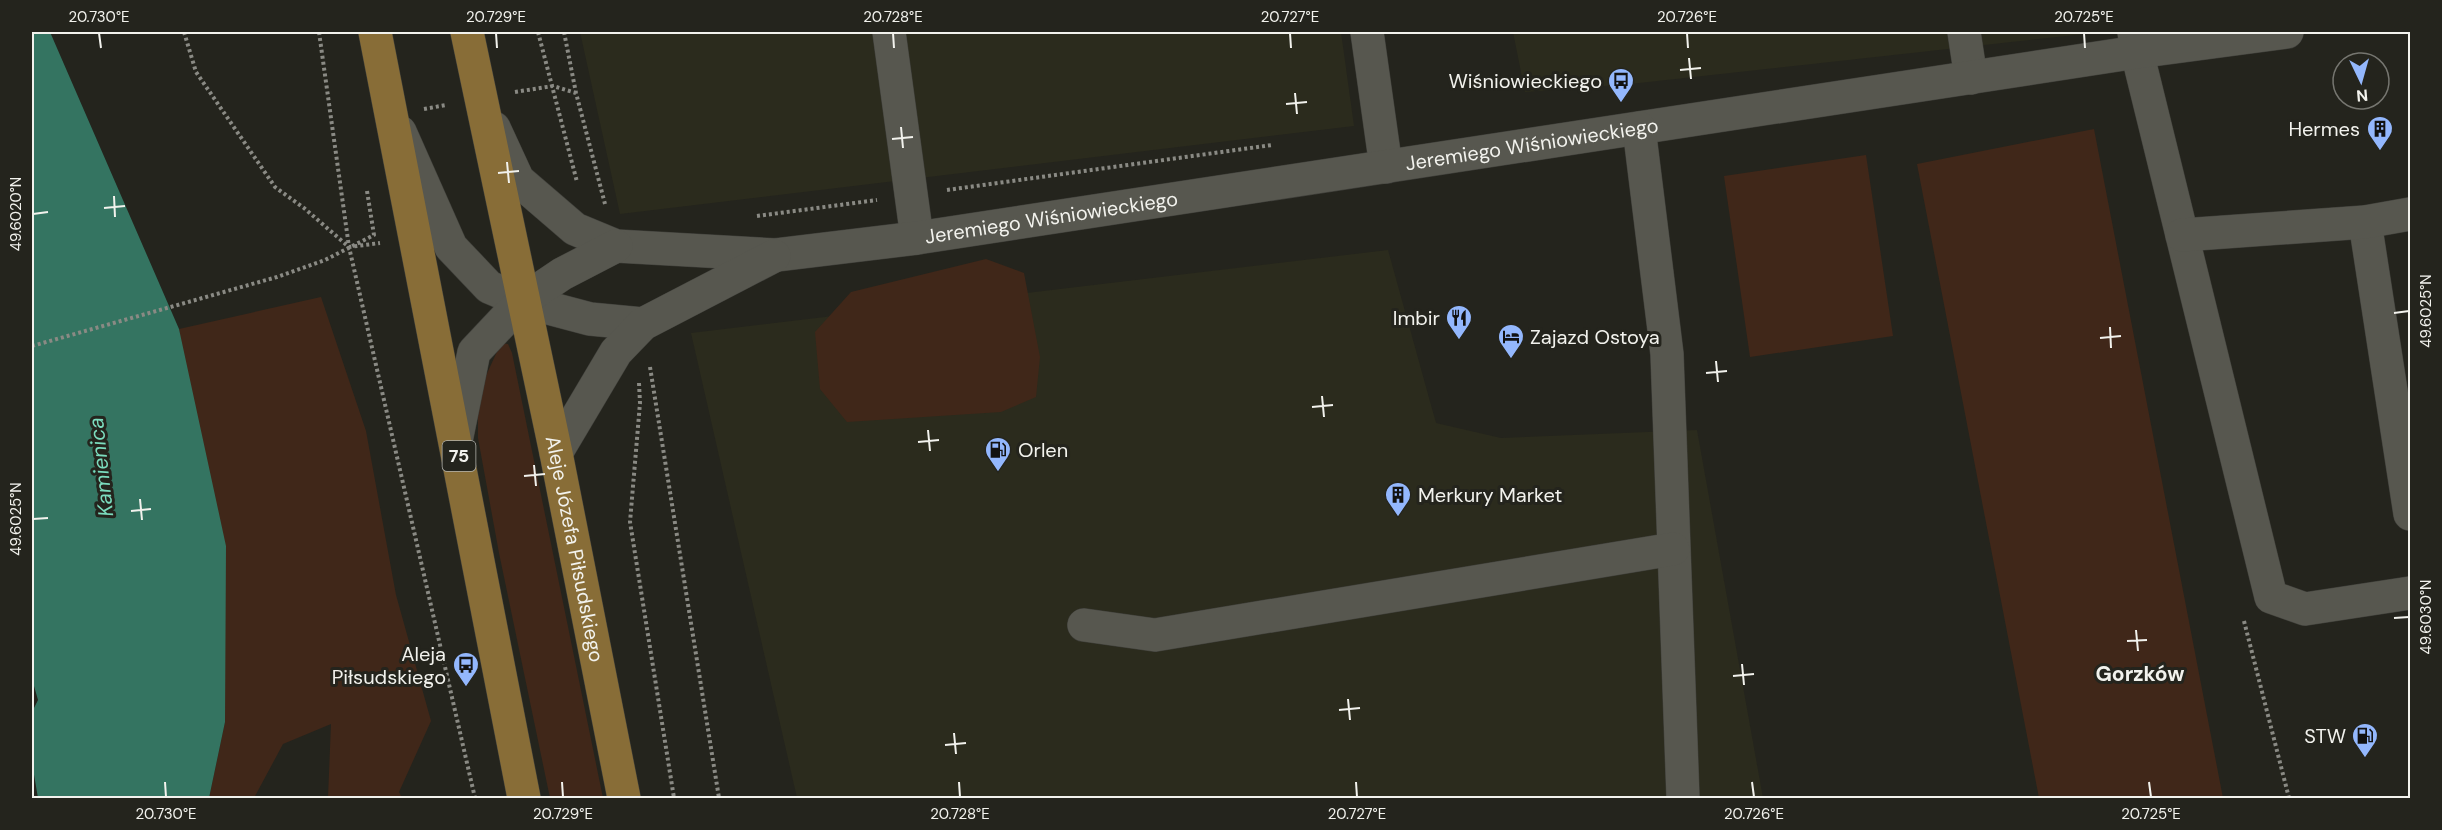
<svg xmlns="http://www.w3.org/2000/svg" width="2442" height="830" viewBox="0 0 2442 830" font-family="'DM Sans',sans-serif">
	<rect width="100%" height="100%" fill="#24241d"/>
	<!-- built -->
	<path fill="#2b2b1d" d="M580,32H1341L1354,126L620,214Z
		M1513,32H2084V34L1630,84L1525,92Z
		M1388,250L1436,423L1501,438L1697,430L1763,798H797L691,333Z"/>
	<!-- green -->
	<path fill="#402719" d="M2094,129L2223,798H2039L1917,164Z
		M1866,155L1893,336L1750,357L1724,176Z
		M986,259L1024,273L1040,357L1036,397L1001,412L847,422L820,389L815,332L851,292Z
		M321,297L366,431L396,595L431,721L399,792L402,798H328L331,724L283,744L254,798H209L225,722L179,329Z
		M501,343L508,344L512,353L603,798H550L499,553L478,438V411L484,380Z"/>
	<!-- water -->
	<path fill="#347461" d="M32,32H50L179,329L226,546L225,722L209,798H38L32,763V712L38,700L32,679Z"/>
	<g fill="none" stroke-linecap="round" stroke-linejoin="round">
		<defs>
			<g id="minor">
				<path d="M889,32L917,238"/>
				<path d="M1367,32L1386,167"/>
				<path d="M1964,32L1971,78"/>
				<path d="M2134,32L2137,52L2271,597L2305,609L2410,593"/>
				<path id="s1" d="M494,128L518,180L575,229L616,246L776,255L917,238L2137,52L2287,32"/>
				<path d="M1639,128L1667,354L1683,798"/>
				<path d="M400,132L451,247L489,287L522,301L590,319L643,324"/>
				<path d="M2365,222L2410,514"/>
				<path d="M2182,235L2365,222L2410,214"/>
				<path d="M456,441L474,352L522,301L562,274L616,246"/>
				<path d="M556,453L616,352L643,324L774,256"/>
				<path d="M1084,625L1155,635L1673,549"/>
			</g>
			<g id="major">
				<path d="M375,32L524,798"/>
				<path id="s2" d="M467,32L556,453L624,798"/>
			</g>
		</defs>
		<!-- minor casing -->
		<use href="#minor" stroke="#3f3f3a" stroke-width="34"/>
		<!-- major casing -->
		<use href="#major" stroke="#3f3f3a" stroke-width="34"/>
		<!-- path -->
		<path stroke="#8a8a84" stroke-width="4" stroke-dasharray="3 3" stroke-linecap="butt" d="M184,32L196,72L275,187L304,208L349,247L380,243
			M319,32L349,247L475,798
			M538,32L577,182
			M564,32L576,93L605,204
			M515,92L553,86L576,93
			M424,109L446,105
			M947,190L1272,145
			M757,216L877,200
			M32,346L277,277L325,260L374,235L367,191
			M650,367L719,798
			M639,383L640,403L630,522L674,798
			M2244,621L2289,798"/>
		<!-- minor -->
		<use href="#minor" stroke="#57574f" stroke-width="33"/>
		<!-- major -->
		<use href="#major" stroke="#886d37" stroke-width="33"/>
	</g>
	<!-- ticks -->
	<path fill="none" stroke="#f2f2ed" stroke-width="2" d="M99,33L101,48M496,33L497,48M893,33L894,48M1290,33L1291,48M1687,33L1688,48M2084,33L2085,48M1689,58L1691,79M1680,70L1701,68M1295,93L1297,114M1286,104L1307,102M901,127L903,148M892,139L913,137M507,162L509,183M498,173L519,171M114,196L115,217M104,208L125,206M33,214L48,212M2394,313L2409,311M2110,327L2111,348M2100,338L2121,336M1716,361L1718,382M1706,373L1727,371M1322,396L1324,417M1312,407L1333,405M928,430L930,451M918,442L939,440M534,465L536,486M524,476L545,474M140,499L142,520M131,511L151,509M33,519L48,518M2394,618L2409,617M2136,630L2138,651M2127,641L2147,640M1742,664L1744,685M1733,676L1754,674M1348,699L1350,720M1339,710L1360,708M954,733L956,754M945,745L966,743M165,782L166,797M562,782L563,797M959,782L960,797M1356,782L1357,797M1752,782L1754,797M2149,782L2151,797"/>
	<!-- icons -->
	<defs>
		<symbol id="bus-pin" viewBox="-11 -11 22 30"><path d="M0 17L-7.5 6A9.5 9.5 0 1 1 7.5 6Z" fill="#93b7fd" stroke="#24241d"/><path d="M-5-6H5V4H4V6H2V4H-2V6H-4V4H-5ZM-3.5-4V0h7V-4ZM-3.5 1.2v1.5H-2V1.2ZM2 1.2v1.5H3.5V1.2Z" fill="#111"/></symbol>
		<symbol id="building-pin" viewBox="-11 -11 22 30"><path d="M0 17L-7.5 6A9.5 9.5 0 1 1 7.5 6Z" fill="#93b7fd" stroke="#24241d"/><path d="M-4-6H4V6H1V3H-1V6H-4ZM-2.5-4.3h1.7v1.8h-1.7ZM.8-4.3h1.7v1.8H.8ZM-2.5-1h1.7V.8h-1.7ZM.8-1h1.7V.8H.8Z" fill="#111"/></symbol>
		<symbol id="restaurant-pin" viewBox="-11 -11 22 30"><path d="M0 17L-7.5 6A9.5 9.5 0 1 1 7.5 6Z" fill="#93b7fd" stroke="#24241d"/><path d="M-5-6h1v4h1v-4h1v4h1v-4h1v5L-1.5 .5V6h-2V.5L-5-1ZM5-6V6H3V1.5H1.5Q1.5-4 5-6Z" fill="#111"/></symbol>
		<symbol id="hotel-pin" viewBox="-11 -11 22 30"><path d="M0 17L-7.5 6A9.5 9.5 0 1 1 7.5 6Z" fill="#93b7fd" stroke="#24241d"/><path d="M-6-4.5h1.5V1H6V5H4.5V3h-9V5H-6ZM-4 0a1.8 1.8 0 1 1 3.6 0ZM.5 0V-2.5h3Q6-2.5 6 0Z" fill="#111"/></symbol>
		<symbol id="fuel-pin" viewBox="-11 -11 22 30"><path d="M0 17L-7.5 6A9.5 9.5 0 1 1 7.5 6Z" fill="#93b7fd" stroke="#24241d"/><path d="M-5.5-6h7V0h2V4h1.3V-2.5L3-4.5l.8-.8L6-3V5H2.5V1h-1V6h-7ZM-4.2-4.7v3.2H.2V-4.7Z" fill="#111"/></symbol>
	</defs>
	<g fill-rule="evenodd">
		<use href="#bus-pin" x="1606" y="66" width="30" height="40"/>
		<use href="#building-pin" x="2365" y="114" width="30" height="40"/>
		<use href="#restaurant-pin" x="1444" y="303" width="30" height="40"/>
		<use href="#hotel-pin" x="1496" y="322" width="30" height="40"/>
		<use href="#fuel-pin" x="983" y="435" width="30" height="40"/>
		<use href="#building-pin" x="1383" y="480" width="30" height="40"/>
		<use href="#bus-pin" x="451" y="650" width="30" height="40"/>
		<use href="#fuel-pin" x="2350" y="721" width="30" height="40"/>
	</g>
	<g text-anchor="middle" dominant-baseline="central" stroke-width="6" stroke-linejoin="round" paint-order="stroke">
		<!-- shield labels -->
		<rect fill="#24241d" stroke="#b4b4af" stroke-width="1.5" x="442.5" y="441" width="33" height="30" rx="4.5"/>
		<g font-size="18" font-weight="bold" fill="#f2f2ed">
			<text x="459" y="456">75</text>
		</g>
		<!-- poi labels -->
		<g font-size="20" fill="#f2f2ed" stroke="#24241d" text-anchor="end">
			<text x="1602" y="81">Wiśniowieckiego</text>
			<text x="2360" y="129">Hermes</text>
			<text x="1440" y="318">Imbir</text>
			<text x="1530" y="337" text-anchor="start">Zajazd Ostoya</text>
			<text x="1018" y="450" text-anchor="start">Orlen</text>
			<text x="1418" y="495" text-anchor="start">Merkury Market</text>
			<text x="446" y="654">Aleja<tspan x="446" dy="23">Piłsudskiego</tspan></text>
			<text x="2346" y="736">STW</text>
		</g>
		<!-- street labels -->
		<g font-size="20" fill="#f2f2ed" stroke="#24241d">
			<text stroke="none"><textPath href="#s1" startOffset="1101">Jeremiego Wiśniowieckiego</textPath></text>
			<text stroke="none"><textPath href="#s1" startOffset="615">Jeremiego Wiśniowieckiego</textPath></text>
			<text stroke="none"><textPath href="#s2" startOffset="528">Aleje Józefa Piłsudskiego</textPath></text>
		</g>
		<!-- water labels -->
		<g font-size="21" font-style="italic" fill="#7bdcbe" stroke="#24241d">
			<text transform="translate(101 467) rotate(-96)">Kamienica</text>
		</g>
		<!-- neighbourhood labels -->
		<g font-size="21" font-weight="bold" fill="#f2f2ed" stroke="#24241d">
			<text x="2140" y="674">Gorzków</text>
		</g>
	</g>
	<!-- border -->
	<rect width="2442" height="830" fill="none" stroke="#24241d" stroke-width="66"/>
	<!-- north arrow -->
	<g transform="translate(2361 81) rotate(175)"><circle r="28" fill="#24241d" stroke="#767670" stroke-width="1.5"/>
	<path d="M0-4.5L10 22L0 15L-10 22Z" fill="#93b7fd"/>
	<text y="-9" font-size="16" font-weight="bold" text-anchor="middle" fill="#f2f2ed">N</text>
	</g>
	<rect x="33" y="33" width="2376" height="764" fill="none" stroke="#f2f2ed" stroke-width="2"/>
	<g font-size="15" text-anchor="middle" fill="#f2f2ed">
		<text x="99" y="22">20.730°E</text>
		<text x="496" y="22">20.729°E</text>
		<text x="893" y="22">20.728°E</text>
		<text x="1290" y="22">20.727°E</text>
		<text x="1687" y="22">20.726°E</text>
		<text x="2084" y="22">20.725°E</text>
		<text transform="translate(16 214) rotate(-90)" y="5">49.6020°N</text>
		<text transform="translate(2426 311) rotate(-90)" y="5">49.6025°N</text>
		<text transform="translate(16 519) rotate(-90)" y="5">49.6025°N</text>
		<text transform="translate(2426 617) rotate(-90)" y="5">49.6030°N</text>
		<text x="166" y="819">20.730°E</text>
		<text x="563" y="819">20.729°E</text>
		<text x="960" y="819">20.728°E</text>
		<text x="1357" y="819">20.727°E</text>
		<text x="1754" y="819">20.726°E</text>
		<text x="2151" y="819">20.725°E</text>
	</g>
</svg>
